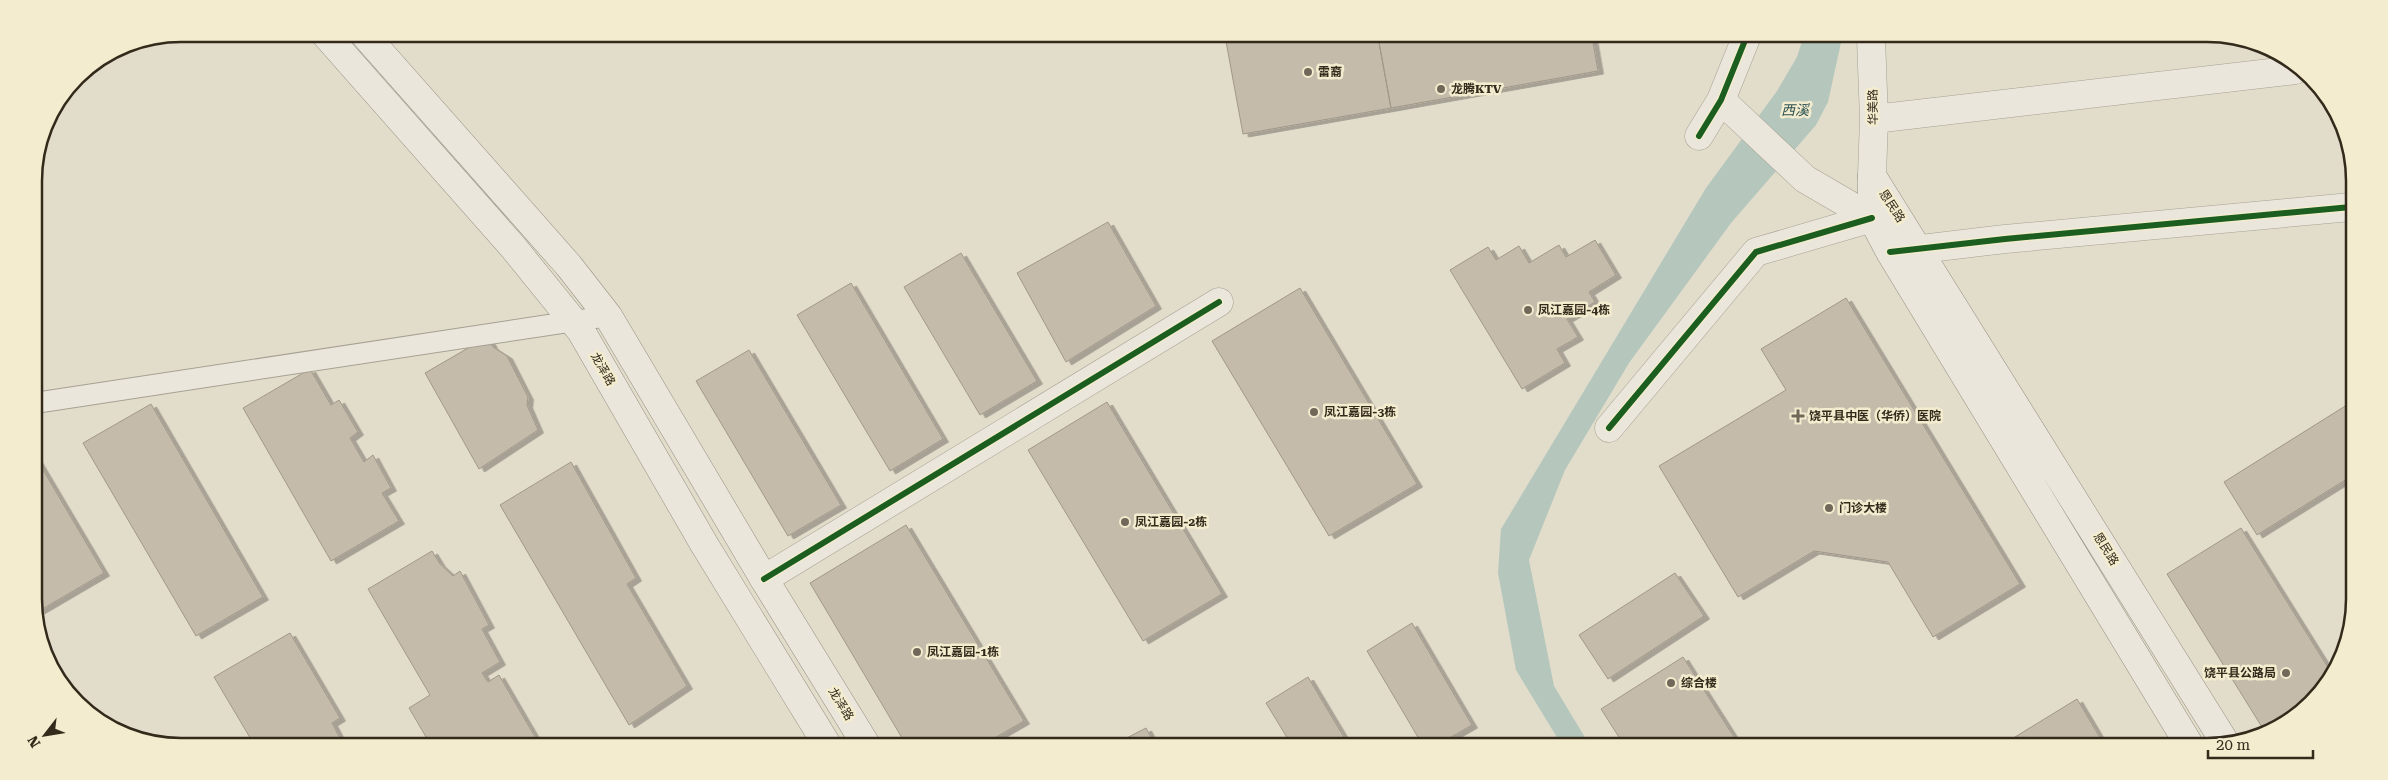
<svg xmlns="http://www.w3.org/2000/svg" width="2388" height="780" viewBox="0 0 2388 780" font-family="'Roboto Serif','Noto Sans SC',serif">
	<defs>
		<filter id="shadow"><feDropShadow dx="5.5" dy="3" stdDeviation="0" flood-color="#0004"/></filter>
	</defs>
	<rect width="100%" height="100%" fill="#e2dcca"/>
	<!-- water -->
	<path fill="#b5c7bd" d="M1803,38H1842L1828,102L1816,125L1731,223L1629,363L1565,470L1529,560L1554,686L1589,744H1561L1516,670L1498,573L1501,529L1706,188L1777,91L1797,57Z"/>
	<!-- building -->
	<path fill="#c5bbab" stroke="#a1988a" filter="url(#shadow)" d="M1225,36L1378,37L1391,108L1243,134Z
		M1378,37H1592L1598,71L1391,108Z
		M1108,222L1156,306L1066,362L1017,273Z
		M1595,240L1616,275L1589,292L1595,302L1567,319L1578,337L1557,349L1565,363L1522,389L1450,270L1488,247L1496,260L1519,246L1529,263L1559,245L1566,257Z
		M961,253L1037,381L980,415L904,287Z
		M851,283L943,439L890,471L797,315Z
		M1300,288L1417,484L1329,536L1212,341Z
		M1846,298L2020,584L1933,637L1888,562L1814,551L1738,597L1659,466L1786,390L1761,349Z
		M487,337L493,347L507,356L528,397L527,405L538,430L479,469L425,373Z
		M749,350L841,505L788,536L696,381Z
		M310,369L331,405L339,400L358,432L350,438L364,462L373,455L391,488L382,493L399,521L331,561L243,408Z
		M1107,402L1222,594L1143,641L1028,450Z
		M2350,403V477L2257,535L2224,482Z
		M151,404L263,597L196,636L83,443Z
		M36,458L104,573L39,611L36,606Z
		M571,462L636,578L627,584L687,686L629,725L500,505Z
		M906,525L1024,721L986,743H905L810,583Z
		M2241,528L2332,674L2329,681L2297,716L2265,732L2167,574Z
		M432,551L440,564L453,576L460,571L489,625L482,629L500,662L482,673L488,682L499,675L538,742H429L409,708L430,695L368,589Z
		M1675,573L1704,616L1608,679L1579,635Z
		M1412,623L1472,725L1439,744H1422L1367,651Z
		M290,633L340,718L332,723L342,742L252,741L214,677Z
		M1683,657L1739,745H1624L1601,709Z
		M1308,677L1348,744H1291L1266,703Z
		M2077,699L2105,746L2002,745Z
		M1146,728L1154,743H1117Z"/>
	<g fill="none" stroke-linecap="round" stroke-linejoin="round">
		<defs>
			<path id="service" d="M35,403L608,316"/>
			<path id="minor" d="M1721,100L1805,179L1872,218
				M1699,136L1721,100L1746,38
				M1609,428L1756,252L1872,218
				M764,579L1219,302"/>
			<path id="tertiary" d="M1871,38L1874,119L1872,176
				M1874,119L2295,70
				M1896,252L2005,239L2351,207"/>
			<path id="secondary" d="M325,34L513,247L581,331L704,544L826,743
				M364,34L569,266L608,316L764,579L865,743
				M1872,176L2226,744
				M1872,176V218L1890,252L2190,746"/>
		</defs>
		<!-- service casing -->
		<use href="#service" stroke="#a7a193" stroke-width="22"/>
		<!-- minor casing -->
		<use href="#minor" stroke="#a7a193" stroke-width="29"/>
		<!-- tertiary casing -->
		<use href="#tertiary" stroke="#a7a193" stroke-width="29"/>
		<!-- secondary casing -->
		<use href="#secondary" stroke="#969083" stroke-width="29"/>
		<!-- service -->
		<use href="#service" stroke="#eae6db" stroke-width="20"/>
		<!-- minor -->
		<use href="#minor" stroke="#eae6db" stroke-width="28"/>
		<!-- tertiary -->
		<use href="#tertiary" stroke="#eae6db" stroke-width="28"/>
		<!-- secondary -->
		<use href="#secondary" stroke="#eae6db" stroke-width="28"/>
		<defs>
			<path id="cycleway" d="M1699,136L1721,100L1746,38
				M1890,252L2005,239L2351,207
				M1609,428L1756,252L1872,218
				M764,579L1219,302"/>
		</defs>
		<!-- cycleway casing -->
		<use href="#cycleway" stroke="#f4ecce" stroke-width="9"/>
		<!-- cycleway -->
		<use href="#cycleway" stroke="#1b5e20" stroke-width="6"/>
	</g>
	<!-- markers -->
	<g fill="#716859" stroke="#f4ecce" stroke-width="2">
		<circle cx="1308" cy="72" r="5"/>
		<circle cx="1441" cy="89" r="5"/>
		<circle cx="1528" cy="310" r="5"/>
		<circle cx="1314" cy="412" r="5"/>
		<path d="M1795.5 408.5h5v5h5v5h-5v5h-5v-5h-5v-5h5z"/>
		<circle cx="1829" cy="508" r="5"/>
		<circle cx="1125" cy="522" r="5"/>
		<circle cx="917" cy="652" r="5"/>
		<circle cx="2286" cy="673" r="5"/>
		<circle cx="1671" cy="683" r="5"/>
	</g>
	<g text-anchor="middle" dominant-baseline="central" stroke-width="5" stroke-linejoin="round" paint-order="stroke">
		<!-- poi labels -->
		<g font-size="12" font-weight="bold" fill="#342a1c" stroke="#f4ecce" text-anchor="start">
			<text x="1318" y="72">雷裔</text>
			<text x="1451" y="89">龙腾KTV</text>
			<text x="1538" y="310">凤江嘉园-4栋</text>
			<text x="1324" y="412">凤江嘉园-3栋</text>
			<text x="1809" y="416">饶平县中医（华侨）医院</text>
			<text x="1839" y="508">门诊大楼</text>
			<text x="1135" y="522">凤江嘉园-2栋</text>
			<text x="927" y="652">凤江嘉园-1栋</text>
			<text x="2276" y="673" text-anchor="end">饶平县公路局</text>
			<text x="1681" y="683">综合楼</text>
		</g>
		<!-- street labels -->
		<g font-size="12" fill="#342a1c" stroke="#f4ecce">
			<text transform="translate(1873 107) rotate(-91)">华美路</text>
			<text transform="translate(1892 206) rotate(57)">恩民路</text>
			<text transform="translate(603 369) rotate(60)">龙泽路</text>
			<text transform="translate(2106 549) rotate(58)">恩民路</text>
			<text transform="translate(841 704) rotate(58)">龙泽路</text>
		</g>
		<!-- water labels -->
		<g font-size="14" font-style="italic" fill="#2c5253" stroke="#f4ecce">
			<text x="1795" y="110">西溪</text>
		</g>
	</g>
	<!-- crop -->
	<path d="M0 0H2388V780H0ZM181 42H2207A139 139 0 0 1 2346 181V599A139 139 0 0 1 2207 738H181A139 139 0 0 1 42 599V181A139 139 0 0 1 181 42Z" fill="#f4ecce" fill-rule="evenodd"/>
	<path fill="none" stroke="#342a1c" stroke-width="2.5" d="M181 42H2207A139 139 0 0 1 2346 181V599A139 139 0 0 1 2207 738H181A139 139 0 0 1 42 599V181A139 139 0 0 1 181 42Z"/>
	<!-- north arrow -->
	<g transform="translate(45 735) rotate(239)" stroke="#f4ecce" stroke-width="4" paint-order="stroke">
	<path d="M0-4L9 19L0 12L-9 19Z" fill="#342a1c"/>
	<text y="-8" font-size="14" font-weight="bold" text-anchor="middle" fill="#342a1c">N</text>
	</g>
	<!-- scale -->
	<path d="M2208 750v8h105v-8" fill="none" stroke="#342a1c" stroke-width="2.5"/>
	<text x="2216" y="750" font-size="15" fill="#342a1c" stroke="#f4ecce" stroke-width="4" paint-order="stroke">20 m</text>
</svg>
